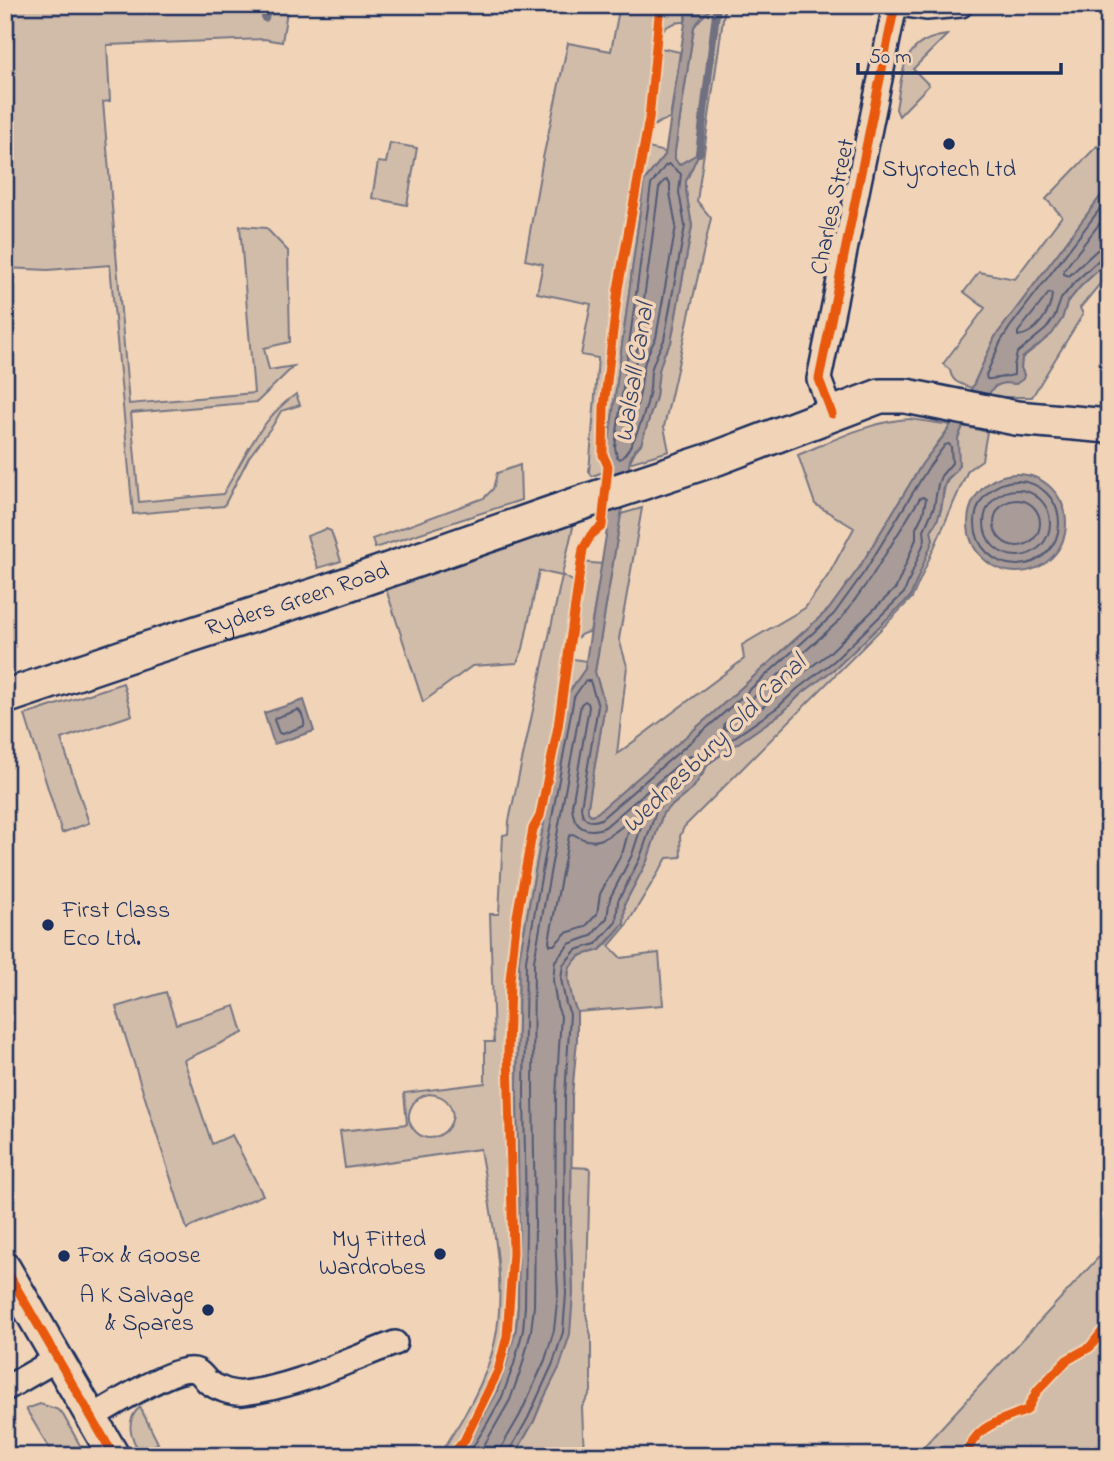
<svg xmlns="http://www.w3.org/2000/svg" width="1114" height="1461" viewBox="0 0 1114 1461" font-family="'Indie Flower',sans-serif">
	<rect width="100%" height="100%" fill="#f1d4b7"/>
	<filter id="ink" filterUnits="userSpaceOnUse"><feTurbulence type="fractalNoise" baseFrequency=".0143" numOctaves="2"/><feDisplacementMap in="SourceGraphic" scale="14" xChannelSelector="R" yChannelSelector="G"/><feConvolveMatrix kernelMatrix="1 2 1 2 8 2 1 2 1" color-interpolation-filters="sRGB"/></filter>
	<g filter="url(#ink)">
		<!-- green -->
		<path fill="#d1bcaa" stroke="#767684" stroke-width="2" fill-rule="evenodd" d="M5,5H288L282,42L264,39L107,45L110,101L103,102L129,404L254,393L240,226L266,228L288,251L290,342L264,348L269,370L294,366L257,402L131,413L139,502L223,494C245,457 259,420 296,394L300,405L281,411L273,425L249,457L224,506L133,514L110,265L48,270L5,268Z
			M620,5H682L685,11V22C672,21 666,27 657,35L656,47L680,52L670,119C653,122 647,131 644,147L665,152V155L644,181L608,449L612,469L592,476L589,472L598,358L581,355L591,304L537,293L543,264L525,260L543,158L568,43L611,51Z
			M715,5H725L697,201L711,218L664,427L669,451L629,463L635,451L641,444L656,397L658,371L664,354L671,343L692,226L686,191V181L698,154L678,165L675,159V151L694,27L701,18Z
			M947,35L913,69L929,85L899,116L896,109C903,72 901,40 947,35Z
			M1109,141V185L995,337L972,388C961,384 952,383 950,370L943,364L985,308L964,292L979,272L1015,279L1062,216L1046,199L1097,146L1101,149Z
			M390,143L417,148L407,205L372,198L378,162L386,163Z
			M1109,260V273L1080,308L1083,314L1032,397H994L988,394C996,384 1003,381 1016,384L1024,375L1021,368L1022,358L1030,351L1039,345L1062,319L1067,303L1080,287Z
			M910,419L951,425L922,464L859,568L829,609L711,715L597,814L591,815L588,812V806L605,705L595,672L621,514L642,508L619,639L627,666L617,754L744,659L742,645L805,608L829,574L854,528L815,504L798,455C834,440 871,421 910,419Z
			M963,426L987,432L982,460L968,470L912,598L684,827L680,836L681,857L667,858L626,926L609,946L621,958L659,953L663,1005L577,1012C569,996 561,966 580,956C587,952 595,953 601,949C610,942 617,932 624,924L625,903L647,861L663,813L685,795L703,774L708,764L783,712L801,694L838,666L910,597L933,540L931,531C935,524 939,518 941,510C945,493 941,485 955,472L958,438Z
			M520,465L521,500L375,548L372,539L484,498L493,489L497,473Z
			M567,521L573,527L562,575L578,584L581,562L602,564L590,632C577,633 569,645 568,658L586,661L585,669L567,695L519,960L517,1091L519,1224L518,1306L516,1329L507,1362L496,1394L478,1426L458,1456H439C462,1420 486,1383 495,1341C508,1281 490,1209 480,1149L345,1168L340,1131L407,1124L404,1093L485,1083V1042H494L490,914H499L503,835L508,834L509,821L562,576L539,571L523,649L517,663L472,666L423,702L386,589ZM429,1094C444,1095 451,1102 453,1116C450,1133 431,1146 416,1132C401,1117 412,1097 429,1094Z
			M326,529L331,531L341,561L318,568L307,536Z
			M123,683L132,715L61,739L89,823L62,833L25,715Z
			M166,992L176,1024L235,1006L243,1033L184,1060L212,1144L232,1135L263,1195L196,1224L187,1229L116,1007Z
			M571,1167L590,1168L586,1314L591,1336V1392L582,1407L584,1456H514L534,1421L541,1404L573,1294L571,1236Z
			M1109,1246V1456H915Z
			M40,1404L56,1409L62,1413L86,1456H54L26,1409Z
			M140,1407L158,1443L140,1453C131,1438 124,1421 140,1407Z"/>
		<!-- water -->
		<path fill="#a89b98" stroke="#707081" stroke-width="2" d="M682,5H715L701,18L694,27L675,151V159L679,165L699,153L686,181V191L692,226L671,343L664,354L659,371L656,397L641,444L634,451L630,460L595,672L605,705L588,806V812L591,815L597,813L711,715L829,609L859,568L922,464L946,433L972,388L995,337L1109,185V260L1080,287L1067,303L1062,319L1052,334L1022,358L1021,368L1024,375L1023,379L1016,384L1004,383L995,386L963,426L958,438L959,465L955,472L947,479L944,487L941,508L937,521L931,531L933,540L910,597L838,666L801,694L783,712L708,764L694,787L663,813L647,861L625,903L624,923L600,950L579,956L569,968L568,978L573,1002L577,1012V1040L572,1096L571,1236L573,1294L570,1334L560,1366L541,1404L534,1421L514,1456H458L478,1426L496,1394L507,1362L516,1329L518,1306L519,1224L517,1091L519,960L567,695L585,669L586,661L608,523L612,469L608,449L644,181L665,155L686,17Z
			M968 523a49 49 0 1 1 98 0a49 49 0 1 1-98 0Z
			M304,700L314,731L274,744L264,713Z"/>
		<g fill="none" stroke-linecap="round" stroke-linejoin="round">
			<!-- shore -->
			<path stroke="#535a75" stroke-width="2" d="M669,164L681,174L679,192L685,226L664,340C659,350 653,361 651,372C650,379 651,387 649,394C646,411 633,450 620,459L617,457L615,447L651,185L665,166Z
				M667,180L670,183V193L676,226L656,338C650,348 645,359 643,370C641,383 641,393 637,405L633,407L630,403L659,188L664,181Z
				M1109,197L1010,327L1001,341L986,375L987,379C990,380 1009,376 1014,375V366L1017,353L1046,329L1055,316L1061,299L1074,283L1102,257L1109,256
				M1109,211L1064,270V274L1069,276L1097,250L1109,247
				M1049,293L1052,294C1051,312 1036,334 1018,336V332Z
				M975 523a42 42 0 1 1 84 0a42 42 0 1 1-84 0Z
				M984 523a33 33 0 1 1 66 0a33 33 0 1 1-66 0Z
				M923,497L926,499L923,514L916,528V539L896,588L828,654L791,682L772,700L745,720L728,730L724,729V724L841,619L872,576L920,498Z
				M994 523a23 23 0 1 1 46 0a23 23 0 1 1-46 0Z
				M298,710C302,712 305,722 304,726L282,734L279,733L274,720L275,718Z
				M625,824L630,825L623,851L600,894L597,914L585,927L566,933L554,945H550L549,941L569,836L573,834C595,848 608,838 625,824Z
				M467,1456L484,1429L502,1397L514,1364L523,1330L525,1306L526,1224L524,1091L526,960L574,697L585,681H590L598,706L581,807C582,820 589,824 601,819L716,720L834,614L865,571L928,468L945,445L949,444L951,447L952,463L941,476L938,484L934,507L924,530L925,540L904,593L834,661L797,689L778,707L703,759L689,782L657,809L640,858L618,901L616,922L596,944L576,950L563,965L561,979L566,1004L570,1014L565,1096L564,1236L566,1294L563,1332L553,1363L528,1418L510,1450L509,1456
				M478,1456L510,1400L522,1366L531,1331L534,1306L535,1224L533,1091L534,961L581,704L585,701L588,703L589,707L572,806C573,827 585,835 605,827L687,757L691,756L692,760L683,776L662,792L648,806L632,855L610,898L607,918L591,936L569,944L555,961L553,980L557,1006L561,1016L556,1096L555,1236L558,1293L554,1330L545,1360L520,1415L502,1446L500,1456"/>
			<!-- stream -->
			<path stroke="#707081" stroke-width="8" d="M265,18L269,5
				M699,153L717,5"/>
			<defs>
				<path id="minor" d="M906,5L926,8L961,5
					M832,414L819,379L895,5
					M5,1389L57,1359
					M92,1417C110,1407 179,1362 197,1371C201,1373 205,1379 208,1382C218,1389 232,1394 243,1393C297,1387 345,1361 395,1343"/>
				<path id="tertiary" d="M5,1268L114,1456"/>
				<g id="secondary">
					<path id="s1" d="M5,697L150,648L325,592L575,505L717,458L880,396H906L1016,418L1109,426"/>
				</g>
			</defs>
			<!-- minor casing -->
			<use href="#minor" stroke="#1b2f5e" stroke-width="28"/>
			<!-- tertiary casing -->
			<use href="#tertiary" stroke="#1b2f5e" stroke-width="35"/>
			<!-- secondary casing -->
			<use href="#secondary" stroke="#1b2f5e" stroke-width="38"/>
			<!-- minor -->
			<use href="#minor" stroke="#f1d4b7" stroke-width="23"/>
			<!-- tertiary -->
			<use href="#tertiary" stroke="#f1d4b7" stroke-width="30"/>
			<!-- secondary -->
			<use href="#secondary" stroke="#f1d4b7" stroke-width="33"/>
			<defs>
				<path id="cycleway" d="M832,414L819,379L895,5
					M5,1268L114,1456
					M451,1456L464,1441L498,1371L507,1336L513,1253L508,1053L510,980L517,916L533,829L540,816L558,727L583,549L591,535L602,526L608,466L603,455L604,407L618,289L649,119L660,5
					M966,1456C975,1425 1000,1421 1027,1410L1037,1391L1067,1360L1090,1347L1109,1323"/>
			</defs>
			<!-- cycleway casing -->
			<use href="#cycleway" stroke="#f1d4b7" stroke-width="13"/>
			<!-- cycleway -->
			<use href="#cycleway" stroke="#e8590c" stroke-width="9"/>
		</g>
	</g>
	<!-- markers -->
	<g fill="#1b2f5e" stroke="#f1d4b7" stroke-width="2.5">
		<circle cx="949" cy="144" r="7"/>
		<circle cx="48" cy="925" r="7"/>
		<circle cx="440" cy="1254" r="7"/>
		<circle cx="64" cy="1256" r="7"/>
		<circle cx="208" cy="1310" r="7"/>
	</g>
	<g text-anchor="middle" dominant-baseline="central" stroke-width="7" stroke-linejoin="round" paint-order="stroke">
		<!-- poi labels -->
		<g font-size="24" fill="#1b2f5e" stroke="#f1d4b7" text-anchor="start">
			<text x="949" y="170" text-anchor="middle">Styrotech Ltd</text>
			<text x="62" y="911">First Class<tspan x="62" dy="28">Eco Ltd.</tspan></text>
			<text x="426" y="1240" text-anchor="end">My Fitted<tspan x="426" dy="28">Wardrobes</tspan></text>
			<text x="78" y="1256">Fox &amp; Goose</text>
			<text x="194" y="1296" text-anchor="end">A K Salvage<tspan x="194" dy="28">&amp; Spares</tspan></text>
		</g>
		<!-- street labels -->
		<g font-size="24" fill="#1b2f5e" stroke="#f1d4b7">
			<text transform="translate(834 207) rotate(-78)">Charles Street</text>
			<text stroke="none"><textPath href="#s1" startOffset="308">Ryders Green Road</textPath></text>
		</g>
		<!-- water labels -->
		<g font-size="26" font-style="italic" fill="#37456a" stroke="#f1d4b7">
			<text transform="translate(636 373) rotate(-81)">Walsall Canal</text>
			<text transform="translate(715 745) rotate(-44)">Wednesbury Old Canal</text>
		</g>
	</g>
	<!-- margin -->
	<rect width="1114" height="1461" fill="none" stroke="#f1d4b7" stroke-width="28"/>
	<rect x="14" y="14" width="1086" height="1433" fill="none" stroke="#1b2f5e" stroke-width="2.5" filter="url(#ink)"/>
	<!-- scale -->
	<path d="M858 63v10h203v-10" fill="none" stroke="#1b2f5e" stroke-width="3.5"/>
	<text x="869" y="63" font-size="21" fill="#1b2f5e" stroke="#f1d4b7" stroke-width="5" paint-order="stroke">50 m</text>
</svg>
